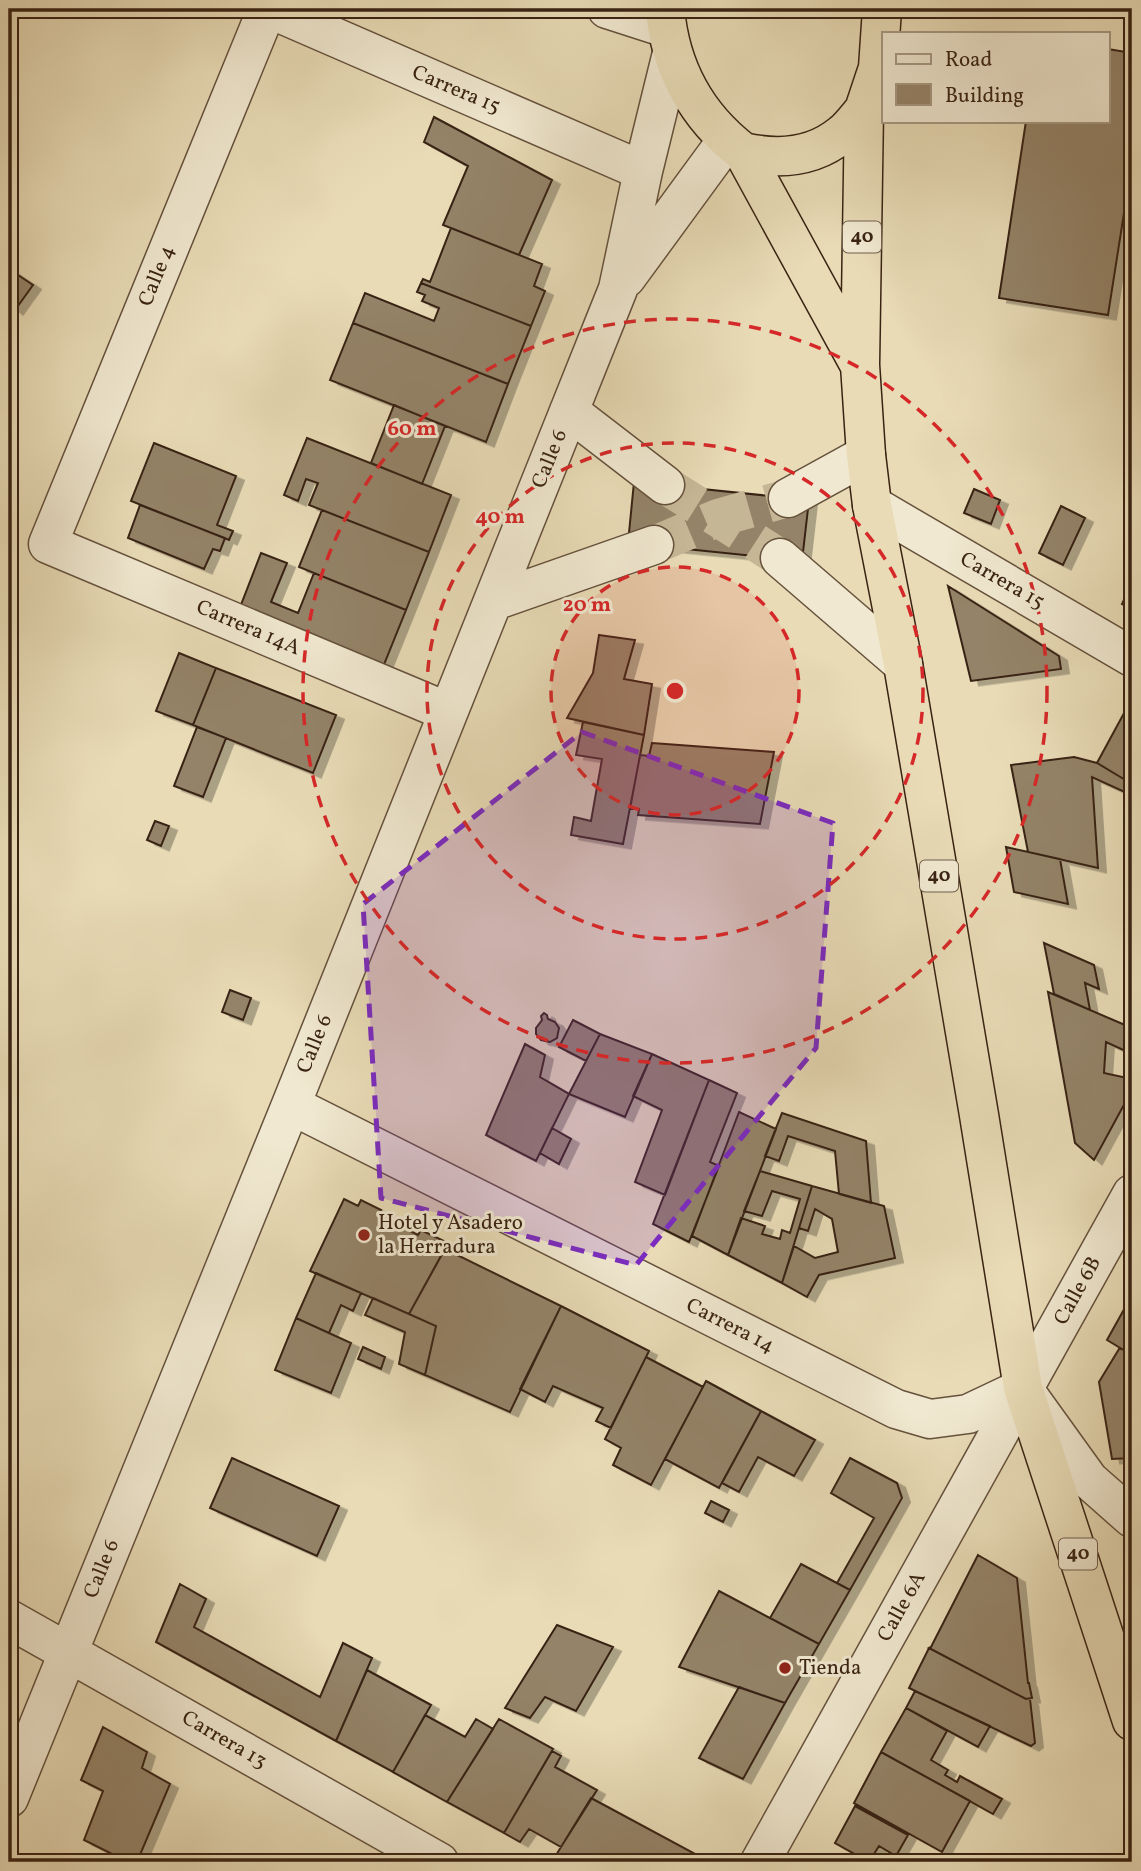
<svg xmlns="http://www.w3.org/2000/svg" width="1141" height="1871" viewBox="0 0 1141 1871" font-family="Vollkorn,serif">
	<defs>
		<filter id="shadow"><feDropShadow dx="8" dy="4.5" stdDeviation="0" flood-color="#0004"/></filter>
	</defs>
	<rect width="100%" height="100%" fill="#e8dbb6"/>
	<filter id="stains"><feTurbulence type="fractalNoise" baseFrequency=".00286" numOctaves="4"/><feColorMatrix values="0 0 0 0 .2 0 0 0 0 .09 0 0 0 0 .02 0 0 0 .5 -.17"/></filter>
	<radialGradient id="worn" r=".72"><stop offset=".6" stop-color="#630" stop-opacity="0"/><stop offset="1" stop-color="#630" stop-opacity=".3"/></radialGradient>
	<!-- building -->
	<path fill="#948368" stroke="#392313" stroke-width="2" filter="url(#shadow)" d="M1108,49L1132,53V162L1108,315L999,298L1026,121H1108Z
		M434,117L552,180L519,255L443,225L468,166L424,142Z
		M451,228L542,264L534,286L545,291L531,326L421,283L423,279L430,282Z
		M9,269L33,285L15,310L9,305Z
		M421,283L531,326L508,384L353,323L365,293L434,321L439,308L422,301L425,295L417,292Z
		M353,323L508,384L486,442L330,380Z
		M394,405L445,426L422,484L371,463Z
		M307,438L451,495L429,552L309,505L318,483L306,479L298,501L284,495Z
		M154,443L236,476L217,525L233,531L229,540L131,501Z
		M634,482L809,500L802,561L628,543Z
		M974,489L1000,500L991,524L964,513Z
		M140,505L225,538L220,551L213,549L204,569L128,538Z
		M1061,506L1085,518L1063,565L1039,553Z
		M322,510L429,552L406,610L299,567Z
		M261,553L287,563L271,602L298,613L314,573L406,610L383,667L239,610Z
		M1132,582V609L1122,604Z
		M948,586L1059,656L1061,669L971,681Z
		M599,635L635,640L624,679L652,684L644,735L567,718L593,673Z
		M179,653L216,668L193,725L156,711Z
		M216,668L336,715L313,773L193,725Z
		M1130,702L1132,703V749L1127,758L1132,762V784L1097,763Z
		M583,722L644,735L623,844L571,835L574,817L591,821L602,759L576,755Z
		M197,727L226,738L203,797L174,786Z
		M652,743L774,752L760,824L638,815L639,809H630L640,755L649,756Z
		M1074,757L1097,763L1132,784V789L1129,794L1092,777L1098,868L1028,852L1011,765Z
		M155,821L169,826L161,846L147,840Z
		M1006,847L1060,859L1068,904L1014,892Z
		M1044,943L1094,965L1099,989L1085,983L1090,1010L1054,994Z
		M230,990L251,998L243,1020L222,1012Z
		M1048,992L1132,1028V1054L1106,1042L1104,1073L1132,1079V1090L1094,1160L1075,1143Z
		M544,1013L547,1015L548,1019L555,1022L559,1028L557,1038L550,1042L541,1040L536,1034V1028L542,1020L541,1016Z
		M573,1020L600,1034L586,1061L559,1047Z
		M600,1034L652,1054L625,1117L569,1094Z
		M525,1044L545,1055L540,1077L569,1094L536,1161L486,1135Z
		M652,1054L709,1080L665,1195L635,1182L662,1110L633,1096Z
		M709,1080L737,1093L710,1162L719,1166L689,1242L653,1224Z
		M739,1112L776,1129L728,1255L692,1236Z
		M782,1113L866,1141L871,1203L839,1194L835,1151L788,1136L779,1161L765,1156Z
		M552,1128L571,1139L559,1164L540,1153Z
		M760,1171L812,1186L782,1283L728,1255L741,1218L765,1226L762,1234L780,1239L782,1230L790,1233L800,1199L772,1191L762,1216L744,1211Z
		M812,1186L884,1206L895,1258L819,1275L807,1297L782,1283L794,1246L815,1258L838,1252L832,1219L815,1209L808,1231L799,1228Z
		M344,1199L358,1206L361,1200L381,1210L378,1215L418,1235L421,1230L448,1243L409,1314L310,1271Z
		M445,1249L561,1306L510,1412L425,1375L436,1326L409,1314Z
		M316,1273L361,1293L353,1311L341,1305L329,1333L296,1318Z
		M1132,1295V1355L1107,1340Z
		M373,1298L436,1326L425,1375L399,1364L405,1332L365,1315Z
		M561,1306L649,1351L611,1428L596,1421L603,1408L553,1386L545,1402L520,1389Z
		M296,1318L351,1343L331,1393L275,1370Z
		M363,1347L385,1357L381,1369L358,1359Z
		M1119,1349H1123L1132,1355V1458L1112,1459L1099,1382Z
		M646,1357L703,1387L651,1485L613,1465L621,1448L605,1439Z
		M706,1381L761,1411L719,1488L665,1459Z
		M761,1411L815,1440L794,1476L758,1457L739,1492L722,1483Z
		M232,1458L339,1506L317,1556L210,1508Z
		M850,1458L897,1483L902,1498L850,1590L837,1583L874,1518L831,1493Z
		M1132,1468V1487L1124,1482Z
		M711,1501L729,1510L723,1522L705,1513Z
		M978,1555L1017,1578L1028,1683H1029L1032,1698L1026,1699L929,1648L931,1647Z
		M801,1564L850,1590L819,1644L770,1618Z
		M180,1584L206,1599L194,1627L320,1697L343,1643L372,1658L336,1741L156,1642Z
		M719,1591L819,1644L785,1703L679,1667Z
		M557,1625L613,1647L576,1711L545,1697L530,1718L505,1708Z
		M929,1648L1026,1699H1030L1035,1743L1031,1746L909,1688Z
		M367,1670L431,1705L393,1772L336,1741Z
		M739,1687L785,1703L743,1779L699,1758Z
		M915,1691L990,1726L978,1747L906,1708Z
		M906,1708L947,1731L931,1760L948,1770L945,1775L957,1782L960,1776L1002,1799L993,1814L881,1752Z
		M425,1715L465,1737L476,1719L493,1729L447,1802L393,1772Z
		M499,1719L553,1749L504,1833L447,1802Z
		M103,1727L147,1752L142,1768L170,1784L137,1862H128L84,1840L103,1791L81,1780Z
		M552,1751L561,1756L555,1767L597,1790L561,1847L529,1829L520,1842L504,1833Z
		M881,1752L970,1801L942,1852L854,1803Z
		M591,1798L699,1856L695,1862H557L553,1860Z
		M855,1806L908,1835L896,1856L879,1846L869,1862L835,1843Z"/>
	<g fill="none" stroke-linecap="round" stroke-linejoin="round">
		<!-- minor-tunnel -->
		<path stroke="#c5b695" stroke-width="38" stroke-dasharray="38 19" stroke-linecap="butt" d="M665,485L718,518L788,498
			M654,545L718,518L780,558"/>
		<defs>
			<path id="minor" d="M267,9L48,544L448,712
				M270,9L643,171
				M607,9L666,28
				M626,278L727,140
				M569,411L665,485
				M788,498L866,455
				M872,505L1132,657
				M780,558L903,664
				M494,601L654,545
				M291,1105L896,1409L930,1419L968,1414L1023,1388
				M1030,1398L1089,1480L1132,1518
				M9,1619L439,1862
				M9,1798L291,1105L618,289L643,171L672,53
				M760,1862L1132,1194"/>
			<path id="highway" d="M665,9C670,67 696,116 743,152L859,364
				M882,9L878,68L864,110L860,365L866,455L872,505L903,664L979,1115L1023,1388L1132,1721
				M743,152C778,160 813,158 842,134C850,128 857,118 864,110"/>
		</defs>
		<!-- minor casing -->
		<use href="#minor" stroke="#65513c" stroke-width="41"/>
		<!-- highway casing -->
		<use href="#highway" stroke="#392313" stroke-width="41"/>
		<!-- minor -->
		<use href="#minor" stroke="#f0e8d0" stroke-width="38"/>
		<!-- highway -->
		<use href="#highway" stroke="#e8dbb6" stroke-width="38"/>
	</g>
	<!-- marked area -->
	<path fill="#7b2cbf" fill-opacity="0.2" stroke="#7b2cbf" stroke-width="5" stroke-dasharray="14 9" stroke-linejoin="round" d="M582,732L833,823L816,1048L636,1265L381,1198L363,904Z"/>
	<!-- distance rings -->
	<circle cx="675" cy="691" r="124" fill="#d62828" fill-opacity=".12"/>
	<g fill="none" stroke="#d62828" stroke-width="3.5" stroke-dasharray="12 9">
		<circle cx="675" cy="691" r="124"/>
		<circle cx="675" cy="691" r="248"/>
		<circle cx="675" cy="691" r="372"/>
	</g>
	<!-- markers -->
	<g fill="#8f2418" stroke="#f0e8d0" stroke-width="2.5">
		<circle cx="364" cy="1235" r="7"/>
		<circle cx="785" cy="1668" r="7"/>
	</g>
	<g text-anchor="middle" dominant-baseline="central" stroke-width="6" stroke-linejoin="round" paint-order="stroke">
		<!-- shield labels -->
		<g fill="#f0e8d0" stroke="#705e4c" stroke-width="2">
			<rect x="843" y="221.5" width="38" height="31" rx="5"/>
			<rect x="920" y="860.5" width="38" height="31" rx="5"/>
			<rect x="1059" y="1538.5" width="38" height="31" rx="5"/>
		</g>
		<g font-size="19" font-weight="bold" fill="#392313">
			<text x="862" y="237">40</text>
			<text x="939" y="876">40</text>
			<text x="1078" y="1554">40</text>
		</g>
		<!-- street labels -->
		<g font-size="21" fill="#392313" stroke="#f0e8d0">
			<text transform="translate(456 90) rotate(23)">Carrera 15</text>
			<text transform="translate(157 276) rotate(-68)">Calle 4</text>
			<text transform="translate(550 459) rotate(-68)">Calle 6</text>
			<text transform="translate(1002 581) rotate(30)">Carrera 15</text>
			<text transform="translate(248 628) rotate(23)">Carrera 14A</text>
			<text transform="translate(315 1044) rotate(-68)">Calle 6</text>
			<text transform="translate(1078 1291) rotate(-61)">Calle 6B</text>
			<text transform="translate(730 1326) rotate(27)">Carrera 14</text>
			<text transform="translate(102 1569) rotate(-68)">Calle 6</text>
			<text transform="translate(902 1607) rotate(-61)">Calle 6A</text>
			<text transform="translate(224 1740) rotate(30)">Carrera 13</text>
		</g>
		<!-- poi labels -->
		<g font-size="21" fill="#392313" stroke="#f0e8d0" text-anchor="start">
			<text x="378" y="1223">Hotel y Asadero<tspan x="378" dy="24">la Herradura</tspan></text>
			<text x="799" y="1668">Tienda</text>
		</g>
	</g>
	<circle cx="675" cy="691" r="10" fill="#d62828" stroke="#f0e8d0" stroke-width="3.5"/>
	<g font-size="21" text-anchor="middle" font-weight="bold" fill="#d62828" stroke="#f0e8d0" stroke-width="6" stroke-linejoin="round" paint-order="stroke">
		<text x="412" y="435">60 m</text>
		<text x="500" y="523">40 m</text>
		<text x="587" y="611">20 m</text>
	</g>
	<!-- margin -->
	<rect width="1141" height="1871" fill="none" stroke="#e8dbb6" stroke-width="35"/>
	<rect x="10" y="10" width="1120" height="1850" fill="none" stroke="#392313" stroke-width="3.5"/>
	<rect x="18" y="18" width="1106" height="1836" fill="none" stroke="#392313" stroke-width="2"/>
	<!-- legend -->
	<rect x="882" y="32" width="228" height="91" fill="#f0e8d0" stroke="#a79984" stroke-width="2"/>
	<rect x="896" y="54" width="35" height="10" fill="#f0e8d0" stroke="#a79984" stroke-width="2"/>
	<text x="945" y="66" font-size="21" fill="#392313">Road</text>
	<rect x="896" y="84" width="35" height="21" fill="#948368" stroke="#a79984" stroke-width="2"/>
	<text x="945" y="102" font-size="21" fill="#392313">Building</text>
	<rect width="100%" height="100%" filter="url(#stains)"/>
	<rect width="100%" height="100%" fill="url(#worn)"/>
</svg>
